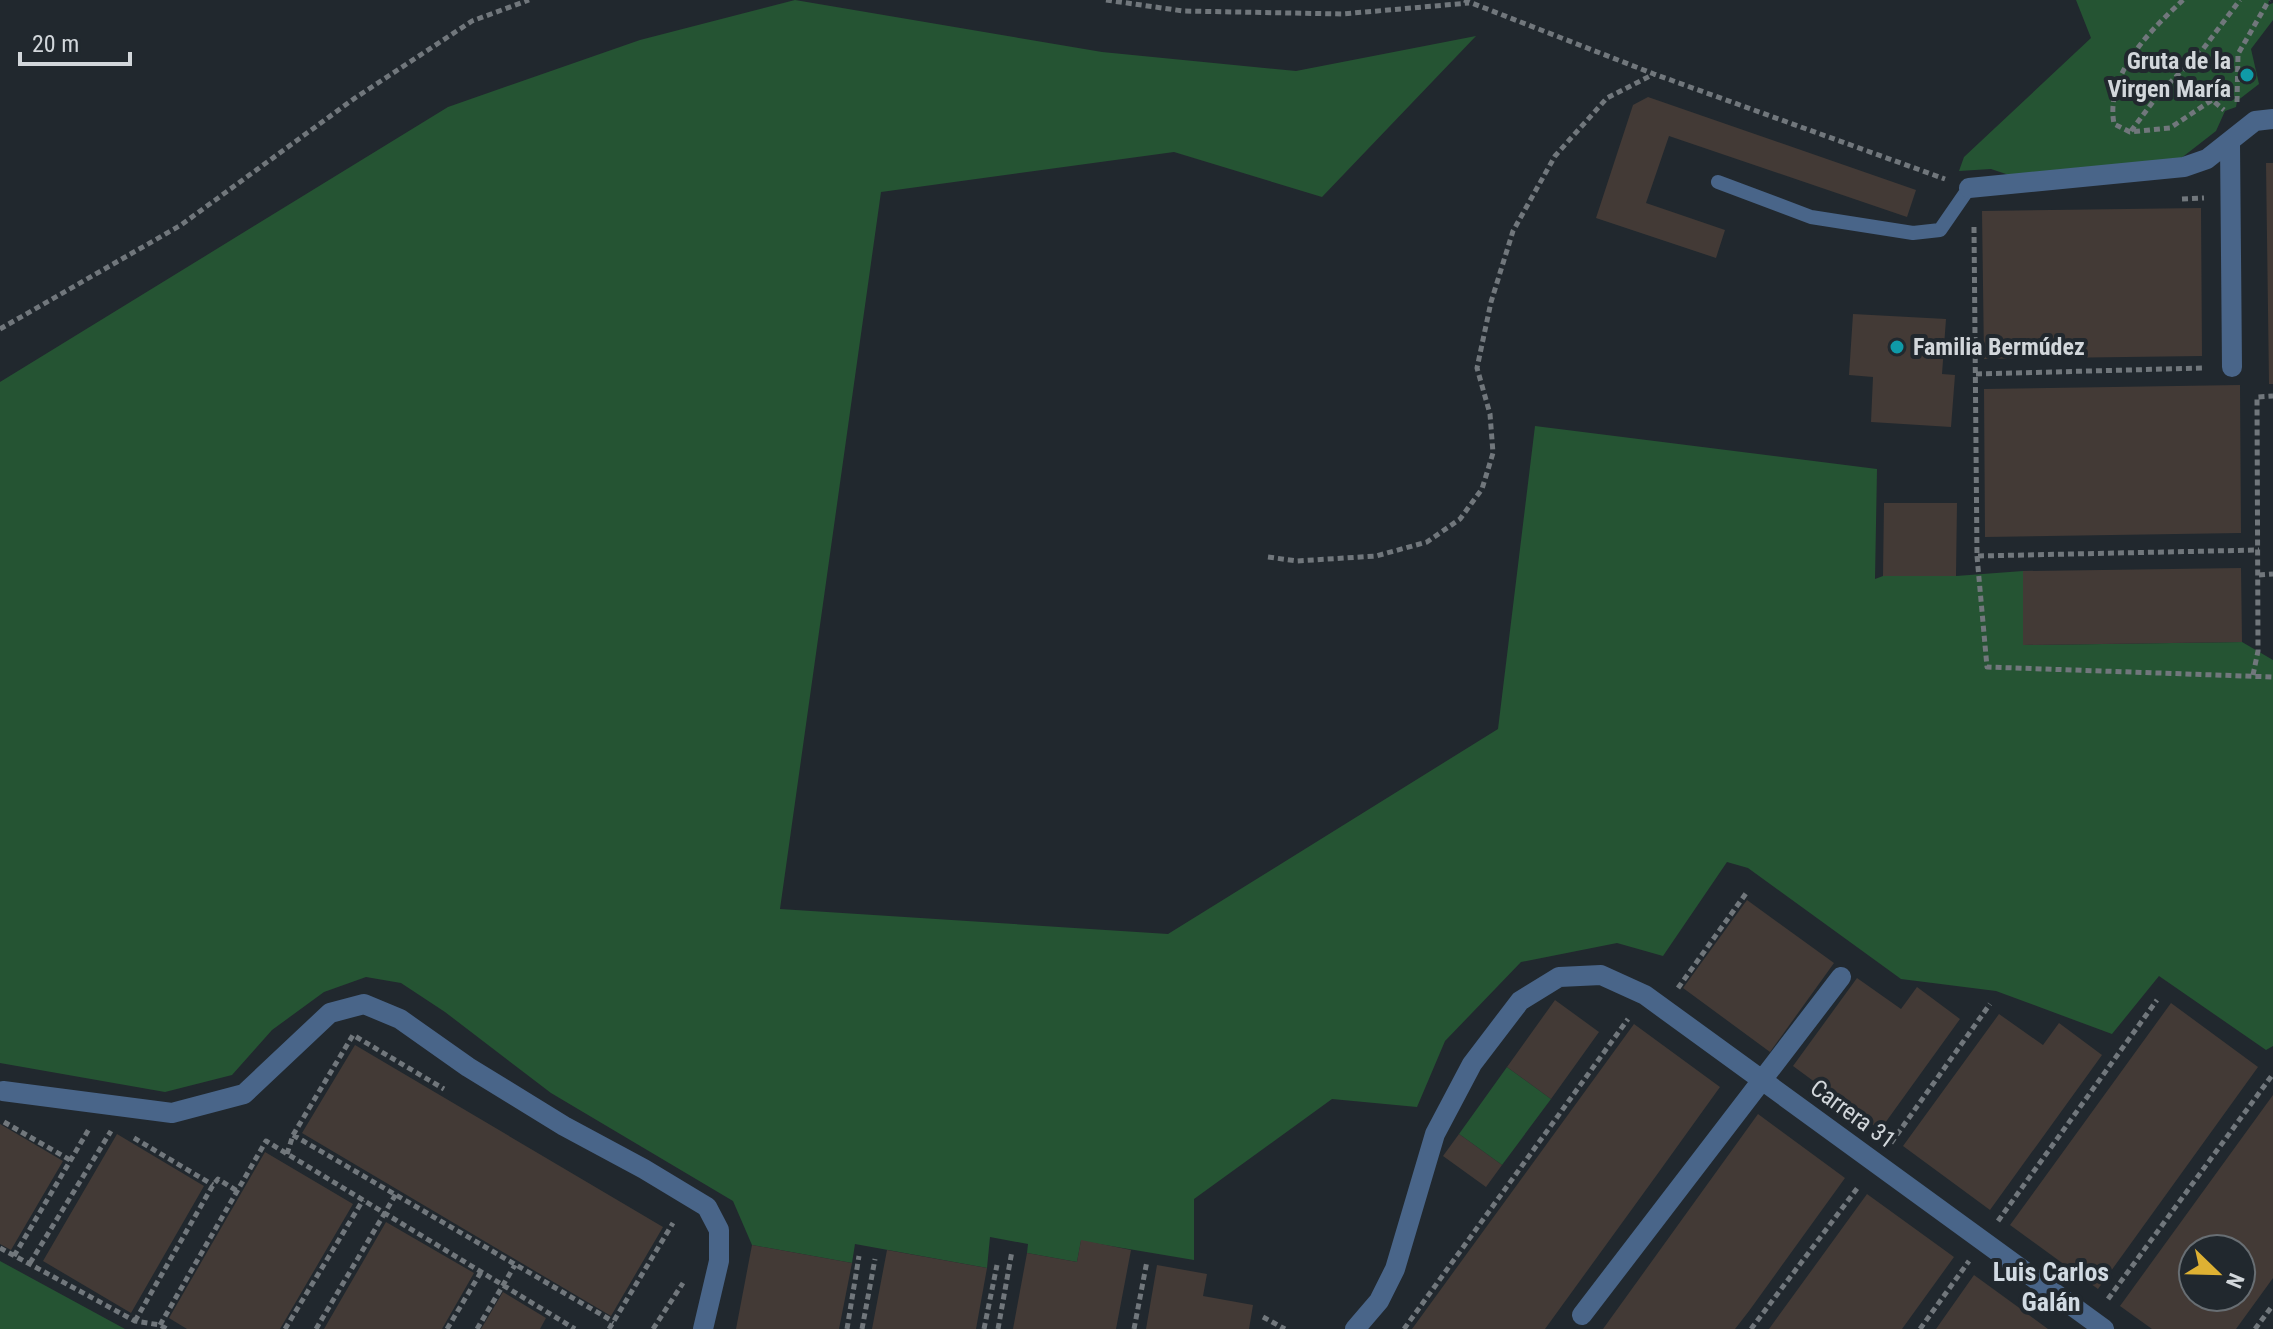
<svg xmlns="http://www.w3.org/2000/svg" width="2273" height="1329" viewBox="0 0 2273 1329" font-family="'Roboto Condensed',sans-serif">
	<rect width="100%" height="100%" fill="#21282e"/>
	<!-- green -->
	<path fill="#255433" d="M795,0L1102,52L1296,71L1476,36L1322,197L1174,152L881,192L780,909L1168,934L1498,729L1535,426L1877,469L1875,579L1883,576H1956L2023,571L2024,645L2242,642L2273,660V1046L2266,1050L2159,976L2112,1034L1996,991L1901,979L1748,868L1727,862L1663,956L1617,943L1521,962L1445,1041L1417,1107L1332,1099L1194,1199V1260L1081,1241L1077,1262L1027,1253L1028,1244L990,1237L987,1268L855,1244L852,1263L752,1245L733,1201L551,1093L445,1012L401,983L366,977L324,992L272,1030L232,1075L165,1092L0,1063V382L448,107L640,40Z
		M2076,0H2269L2268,5L2273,3V20L2251,49L2259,84L2237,101L2236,107L2225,111L2216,131L2180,159L2012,176L1991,169L1959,171L1964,157L2091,38Z
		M1507,1067L1551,1099L1502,1165L1459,1134Z
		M0,1261L125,1329H0Z"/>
	<!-- building -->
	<path fill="#433a36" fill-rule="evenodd" d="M1648,97L1916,190L1907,217L1669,136L1646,203L1725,230L1716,258L1596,218L1633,105Z
		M2266,163H2273V384H2269Z
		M2201,208L2202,356L1984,359L1982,211Z
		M1853,314L1946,319L1942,374L1955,375L1951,427L1871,422L1873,377L1849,375Z
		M2240,385L2241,533L1985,537L1984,389Z
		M1884,503H1957L1956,576H1883Z
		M2241,568L2242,642L2023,645V571Z
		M1747,900L1834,963L1770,1052L1683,988Z
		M1857,978L1901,1009L1917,987L1960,1019L1880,1130L1793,1066Z
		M1555,1000L1599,1032L1551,1099L1507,1067Z
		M2171,1003L2258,1067L2098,1289L2010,1225Z
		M1999,1014L2043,1045L2059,1023L2102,1055L1990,1210L1903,1146Z
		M1634,1024L1720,1087L1656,1176L1545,1329H1412Z
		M355,1045L663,1227L611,1316L302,1133Z
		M2273,1095V1278L2236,1329H2152L2120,1306ZM2193,1249H2241V1297H2193Z
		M1758,1114L1845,1178L1749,1311L1735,1329H1603Z
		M0,1124L63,1161L11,1250L0,1244Z
		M117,1134L204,1186L131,1313L43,1261Z
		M1459,1134L1502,1165L1486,1187L1443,1156Z
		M265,1152L353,1204L280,1329H187L169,1318Z
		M1867,1194L1954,1257L1902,1329H1769Z
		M386,1222L474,1273L442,1329H324Z
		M1081,1240L1131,1250L1116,1329H1013L1027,1253L1077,1262Z
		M752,1245L852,1263L839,1329H736Z
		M887,1250L987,1268L976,1329H872Z
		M1157,1265L1207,1274L1203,1296L1253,1305L1249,1329H1146Z
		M1974,1275L2018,1307L2048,1329H1936Z
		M503,1292L546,1318L540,1329H481Z"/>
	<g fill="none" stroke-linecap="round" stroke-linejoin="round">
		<!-- path -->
		<path stroke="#71777c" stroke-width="5" stroke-dasharray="6 4" stroke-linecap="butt" d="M1106,0L1183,11L1342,14L1469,3
			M1464,0L1654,74L1945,179
			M2183,0C2150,31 2105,74 2114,124L2130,132L2170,128L2212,100L2224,110
			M2237,102L2238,54L2269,0
			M2131,131L2158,95L2203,49L2240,0
			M2182,199L2204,198
			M1974,227L1977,556L2259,550
			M0,329L181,225L355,98L472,21L529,0
			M1976,374L2204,368
			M1977,556L1987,667L2273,677
			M1268,557L1297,561L1376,556L1427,542L1460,519L1482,489L1493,453L1490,414L1477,368L1491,302L1513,231L1555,156L1607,98L1654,74
			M2259,575L2273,574
			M2253,675L2258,651L2257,397L2273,396
			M1678,988L1747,892
			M4,1122L70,1160
			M293,1135L614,1322
			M134,1138L213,1185
			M1891,1143L1990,1004
			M287,1154L293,1135L353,1035L444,1089
			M1998,1221L2157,1000
			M0,1248L135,1321L160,1325L167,1329
			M14,1256L89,1129
			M30,1263L111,1131
			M2108,1299L2273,1074
			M1263,1317L1285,1329
			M135,1321L213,1185L218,1179L237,1191
			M160,1325L266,1141L575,1329
			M285,1329L363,1200
			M316,1329L396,1194
			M447,1329L481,1272
			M477,1329L515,1265
			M609,1329L673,1223
			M653,1329L683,1283
			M847,1329L859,1256
			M862,1329L875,1259
			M984,1329L997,1265
			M998,1329L1012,1251
			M1134,1329L1147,1261
			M1404,1329L1628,1019
			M1751,1329L1859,1186
			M1920,1329L1969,1261
			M2255,1329L2273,1305"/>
		<!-- service -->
		<path stroke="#496589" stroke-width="14" d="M1718,182L1811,217L1913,233L1940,230L1969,188"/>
		<!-- minor -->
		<path stroke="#496589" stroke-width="20" d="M2230,143L2232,367
			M1969,188L2184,167L2207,159L2255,121L2273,119
			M3,1091L172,1113L244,1094L330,1013L364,1004L400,1019L468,1067L564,1126L644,1169L707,1207L719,1230V1261L703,1329
			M1582,1315L1841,977
			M1355,1329L1379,1301L1395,1269L1435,1134L1472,1064L1520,1001L1559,977L1601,975L1645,995L2104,1329"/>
	</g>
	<!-- markers -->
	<g fill="#0f9aa8" stroke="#21282e" stroke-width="3">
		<circle cx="2247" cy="75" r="8"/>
		<circle cx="1897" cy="347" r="8"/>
	</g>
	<g text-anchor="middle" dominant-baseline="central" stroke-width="8" stroke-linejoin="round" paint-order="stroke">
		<!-- poi labels -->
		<g font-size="24" font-weight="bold" fill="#d2d7db" stroke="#21282e" text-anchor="end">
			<text x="2231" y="61">Gruta de la<tspan x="2231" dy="28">Virgen María</tspan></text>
			<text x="1913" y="347" text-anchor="start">Familia Bermúdez</text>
		</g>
		<!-- street labels -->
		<g font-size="24" fill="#d2d7db" stroke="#21282e">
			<text transform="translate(1853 1114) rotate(36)">Carrera 31</text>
		</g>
		<!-- neighbourhood labels -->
		<g font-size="26" font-weight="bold" fill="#d1dae2" stroke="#21282e">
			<text x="2051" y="1272">Luis Carlos<tspan x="2051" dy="30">Galán</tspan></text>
		</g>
	</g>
	<!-- north arrow -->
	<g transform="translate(2217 1273) rotate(113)"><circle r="38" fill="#21282e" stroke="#686e73" stroke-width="2"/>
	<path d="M0-6L14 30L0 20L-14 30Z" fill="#deb133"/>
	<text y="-12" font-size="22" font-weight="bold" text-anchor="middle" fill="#d2d7db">N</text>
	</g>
	<!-- scale -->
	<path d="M20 52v12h110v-12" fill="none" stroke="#d2d7db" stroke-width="4"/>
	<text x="32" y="52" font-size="24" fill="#d2d7db" stroke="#21282e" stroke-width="6" paint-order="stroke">20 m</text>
</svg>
